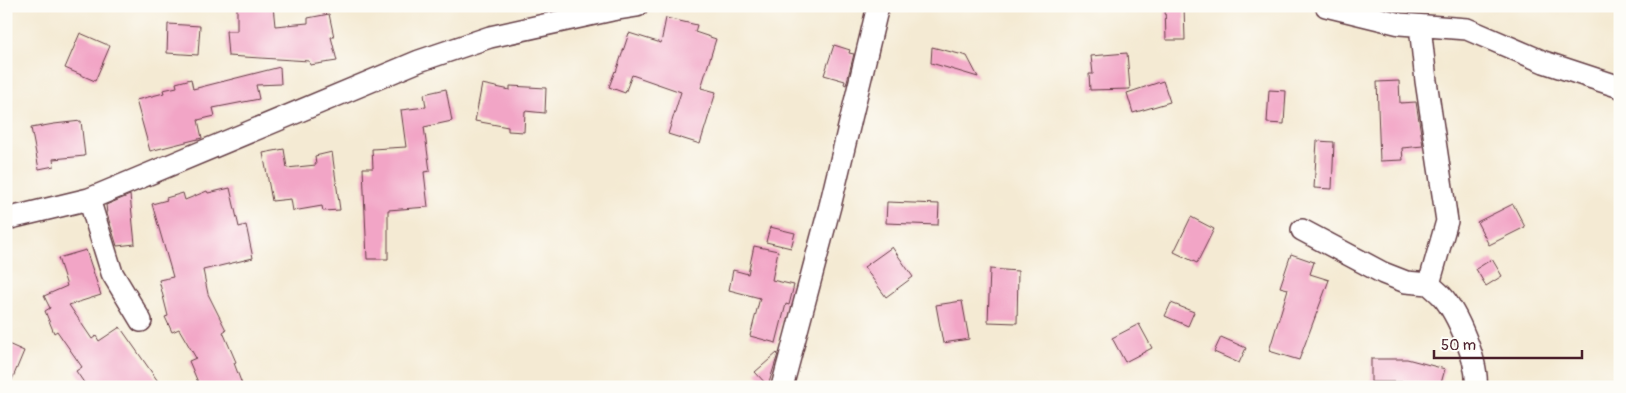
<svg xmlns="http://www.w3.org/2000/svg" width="1626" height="393" font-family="Pangolin,sans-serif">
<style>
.building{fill:#f2a5c6}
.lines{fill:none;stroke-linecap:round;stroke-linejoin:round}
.minor-casing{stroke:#643d44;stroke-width:24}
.minor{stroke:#fff;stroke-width:21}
</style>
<rect width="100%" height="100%" fill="#fdfcf7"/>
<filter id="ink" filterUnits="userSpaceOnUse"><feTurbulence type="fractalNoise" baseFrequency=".02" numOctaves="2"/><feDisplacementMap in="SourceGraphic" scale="10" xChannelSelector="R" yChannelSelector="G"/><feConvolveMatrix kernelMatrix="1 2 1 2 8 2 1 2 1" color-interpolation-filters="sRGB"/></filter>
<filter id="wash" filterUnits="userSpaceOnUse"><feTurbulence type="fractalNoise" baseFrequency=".0096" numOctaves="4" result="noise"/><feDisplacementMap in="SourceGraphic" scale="20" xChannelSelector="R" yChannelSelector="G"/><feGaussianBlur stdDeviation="1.12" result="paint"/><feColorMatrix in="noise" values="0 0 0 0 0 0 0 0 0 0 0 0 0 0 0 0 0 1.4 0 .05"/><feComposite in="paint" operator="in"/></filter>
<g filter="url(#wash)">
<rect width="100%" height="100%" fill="#f4ead3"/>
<g id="blocks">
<path class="building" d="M237,6H273L275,26L308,23V18L329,14L334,37H331L337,61L310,65L309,61L228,56L226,31H237Z
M1165,6H1184L1185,40H1166Z
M666,18L697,25L695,32L716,39L701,88L716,92L700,144L668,134L681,92L632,75L625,93L609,87L615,71L616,72L629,33L661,43Z
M168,24L200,26L198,55L167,53Z
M80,33L110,46L95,81L65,68Z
M834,45L850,50L849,53L854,54L846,85L844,84L845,81L824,75Z
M932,47L967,56L978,77L931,63Z
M1127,53L1130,89L1090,90L1089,74H1093L1091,56Z
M280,67L281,84L256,85L259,99L213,108L215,116L198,120L202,138L150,151L136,100L164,93L163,90L177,87L176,83L191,79L193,89Z
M1163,81L1170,102L1133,113L1127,93Z
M1399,81L1400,103L1416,102L1423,146L1402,148L1403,160L1380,161L1377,82Z
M482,84L510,90V86L546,88L545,113L525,111L524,132L508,131V127L475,121Z
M446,89L452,121L424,127L430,171L424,172L428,207L388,210V259H367L363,168H373L372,149L406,147L401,110L426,107L424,94Z
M1269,90L1286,91L1284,124L1267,123Z
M81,121L85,156L53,159L54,166L39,169L31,128L54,124Z
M1317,141L1334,142L1332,189L1314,188Z
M284,149L287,168L316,165L315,156L332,152L340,210L323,211L322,206L293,211L291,199L272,201L263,153Z
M230,188L239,227L246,225L253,258L203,270L208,294L226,330L223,332L236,362L234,363L243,387H200L189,361L196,358L179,329L172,332L165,317L168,316L159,280L173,277L152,204L167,200L166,198L183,193L185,200L207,191L208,193Z
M130,195L135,244L117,246L107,214L106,205Z
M887,202L939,204L938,225L886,223Z
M1513,204L1525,227L1489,245L1477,222Z
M1191,217L1214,229L1197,263L1174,252Z
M770,227L795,233L791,248L766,242Z
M754,246L778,251L772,280L794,285L789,305L786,304L776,343L750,336L760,298L729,290L733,270L748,274Z
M892,247L913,277L886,297L864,267Z
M86,250L101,295L69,305L92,339L96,336L99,341L120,327L162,387H87L76,371L82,367L57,331L54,333L45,311L50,308L44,296L67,286L58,258Z
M1291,254L1314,262L1310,274L1329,280L1299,360L1269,351L1288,289L1280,287Z
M1492,259L1502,276L1486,286L1476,269Z
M990,269L1018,271L1017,323L988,322Z
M962,301L969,339L943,343L936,305Z
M1171,303L1194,312L1188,326L1165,316Z
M1139,324L1152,348L1125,362L1112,338Z
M1221,337L1246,348L1239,363L1214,352Z
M6,343L24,351L9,387H6Z
M777,353L778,354L768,386L755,372Z
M1371,359H1407L1445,369L1440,387H1434L1416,382H1371Z"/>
</g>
</g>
<g filter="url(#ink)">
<use href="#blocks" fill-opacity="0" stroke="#643d44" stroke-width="1"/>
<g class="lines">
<defs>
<path id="minor" d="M1326,6L1400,24L1467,29L1544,62L1620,87
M1420,26L1426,81L1447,221L1429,284C1433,288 1437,291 1441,295C1457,312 1479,363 1476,387
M89,199L112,273L141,321
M6,219L89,199L419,61L490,37L612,10L637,6
M1302,230L1383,273L1406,282L1429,284
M782,387L830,206L878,6"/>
</defs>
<use href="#minor" class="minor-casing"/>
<use href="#minor" class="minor"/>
</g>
</g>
<rect width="1626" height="393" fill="none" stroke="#fdfcf7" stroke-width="25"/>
<path d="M1434 350v8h148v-8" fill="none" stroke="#4a1f2b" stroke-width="2.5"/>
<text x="1441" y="350" font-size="15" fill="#4a1f2b" stroke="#fdfcf7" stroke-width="4" paint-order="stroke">50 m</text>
</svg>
